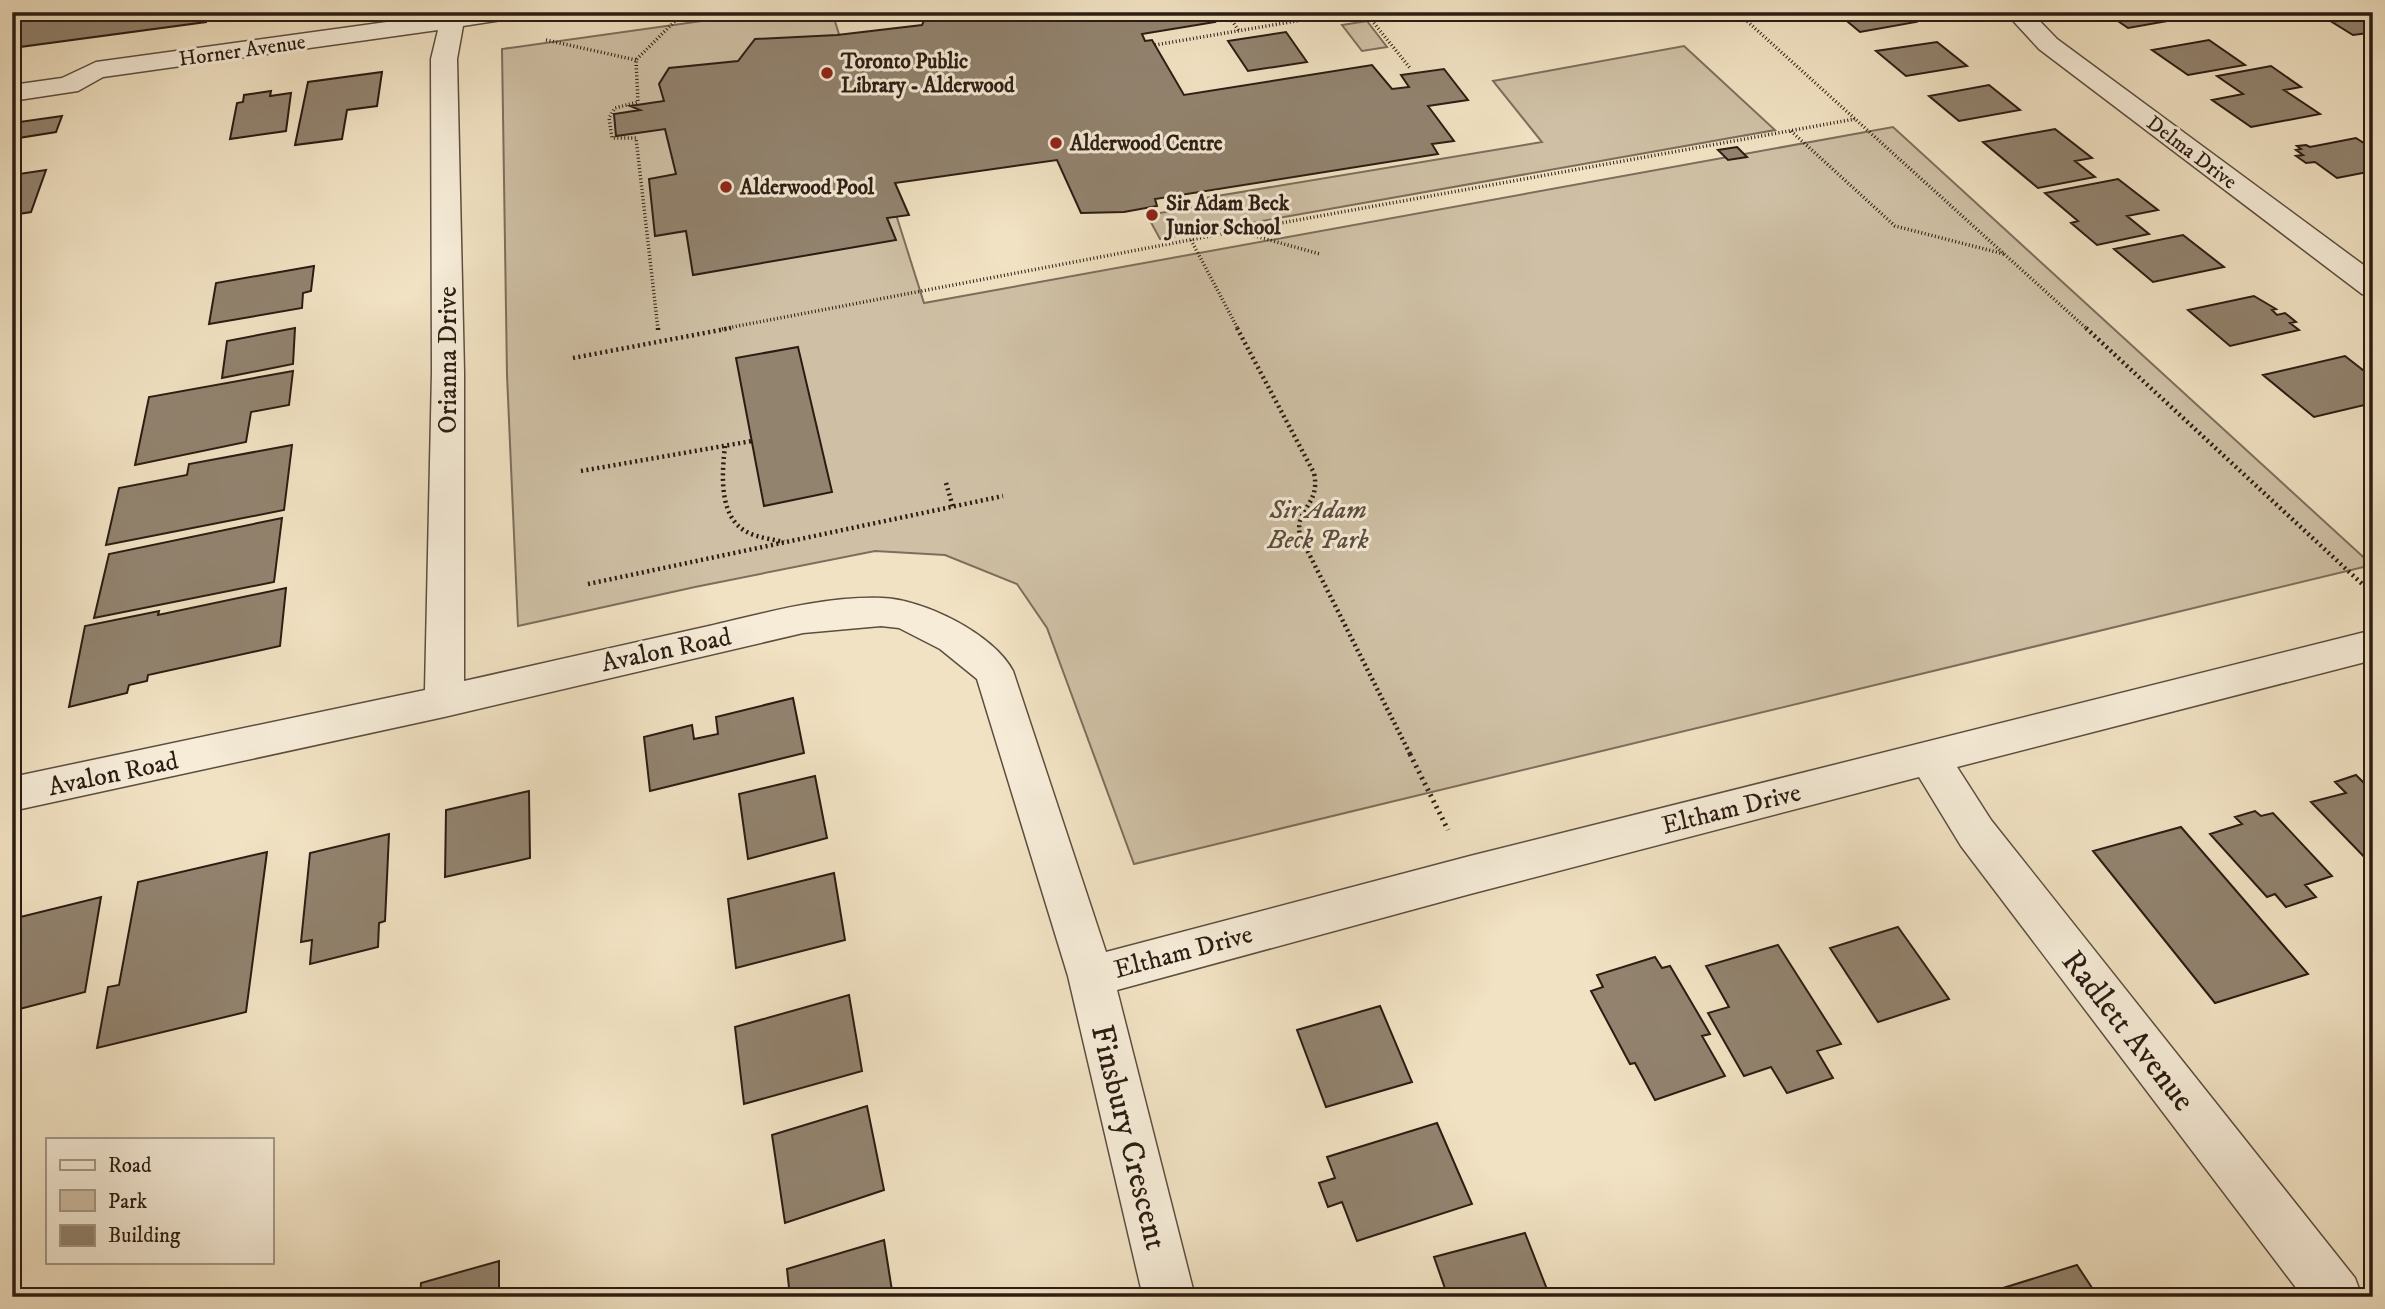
<svg xmlns="http://www.w3.org/2000/svg" width="2385" height="1309" font-family="'IM FELL DW Pica',serif">
<style>
.green{fill:#cfc0a5;stroke:#7d6e5c;stroke-width:2}
.building{fill:#92836f;stroke:#2b1c13;stroke-width:2}
.lines{fill:none;stroke-linecap:round;stroke-linejoin:round}
.street-casing{stroke:#5c4e3f;stroke-width:3}
.path-far2{stroke:#2b1c13;stroke-width:3.5;stroke-dasharray:1 2.5;stroke-linecap:butt}
.path-far1{stroke:#2b1c13;stroke-width:4.5;stroke-dasharray:2 3.5;stroke-linecap:butt}
.path{stroke:#2b1c13;stroke-width:5;stroke-dasharray:2 4.5;stroke-linecap:butt}
.street{fill:#f6ecd8;fill-rule:evenodd}
.poi-dot{fill:#8f2418;stroke:#f6ecd8;stroke-width:2.5}
.labels{text-anchor:middle;stroke-width:6;stroke-linejoin:round;paint-order:stroke}
.far-street-label{font-size:21px;fill:#2b1c13;stroke:#f6ecd8}
.far-poi-label{font-size:21px;font-weight:bold;fill:#2b1c13;stroke:#f6ecd8;text-anchor:start}
.street-label{font-size:26px;fill:#2b1c13;stroke:#f6ecd8}
.park-label{font-size:26px;font-style:italic;fill:#5c4d3f;stroke:#f6ecd8}
.near-street-label{font-size:32px;fill:#2b1c13;stroke:#f6ecd8}
</style>
<rect width="100%" height="100%" fill="#f1e2c3"/>
<filter id="stains"><feTurbulence type="fractalNoise" baseFrequency=".00286" numOctaves="4"/><feColorMatrix values="0 0 0 0 .2 0 0 0 0 .09 0 0 0 0 .02 0 0 0 .5 -.17"/></filter>
<radialGradient id="worn" r=".72"><stop offset=".6" stop-color="#630" stop-opacity="0"/><stop offset="1" stop-color="#630" stop-opacity=".3"/></radialGradient>
<path class="green" d="M766,12H832L924,303L1893,127L2372,565L1134,864L1047,628L1017,584L945,555L875,551L695,587L518,626L507,375L502,49Z
M1367,21L1387,47L1362,51L1342,25Z
M1684,46L1775,130L1160,239L1147,215L1204,206L1199,199L1542,142L1493,81Z"/>
<path class="building" d="M12,12H208L206,22L12,48Z
M990,12H1210L1215,22L1142,34L1145,41L1152,40L1184,95L1372,65L1392,89L1409,87L1401,75L1444,69L1468,100L1428,106L1454,141L1432,144L1438,154L1155,199L1157,206L1124,212L1081,213L1057,160L895,183L909,215L887,218L896,240L693,275L686,231L655,236L649,179L676,174L665,129L616,136L614,114L640,110L630,106L664,101L659,84L669,68L738,61L755,39L837,35L922,25L927,14Z
M1836,12H1904L1916,22L1860,32Z
M2105,12H2177L2185,18L2128,28Z
M2373,14V35L2368,33L2353,35L2332,22Z
M1286,32L1307,62L1248,71L1228,41Z
M2209,40L2245,65L2188,75L2152,50Z
M1937,42L1967,66L1906,76L1876,51Z
M2271,66L2301,87L2284,90L2320,114L2251,127L2212,100L2243,94L2217,76Z
M382,72L377,106L347,110L342,139L295,145L308,82Z
M1989,85L2020,110L1959,121L1929,96Z
M271,91L270,96L291,93L286,131L230,139L237,103L243,102L244,95Z
M62,116L56,132L19,138L12,154V123Z
M2055,129L2092,158L2075,161L2095,177L2038,188L1983,142Z
M2356,138L2373,149V171L2337,178L2315,162L2306,163L2296,156L2303,155L2296,150L2301,149L2297,146L2306,145L2310,147Z
M1737,147L1747,157L1728,160L1718,150Z
M46,170L31,212L12,215V175Z
M2118,179L2158,210L2127,216L2149,234L2097,245L2071,223L2078,221L2045,193Z
M2183,235L2224,267L2153,282L2114,249Z
M314,266L311,291L303,293L302,308L209,324L216,283Z
M2254,296L2276,309L2272,310L2277,315L2285,313L2296,322L2290,323L2299,330L2230,346L2188,310Z
M295,328L293,364L222,378L227,341Z
M798,347L832,492L764,506L736,358Z
M2345,356L2373,378V403L2314,417L2263,375Z
M293,371L289,405L251,412L246,442L135,465L149,397Z
M292,445L284,510L106,545L119,488L187,475L189,464Z
M282,518L274,582L94,618L109,554Z
M286,588L280,646L148,675L147,681L129,685L127,693L69,707L85,626L159,611L158,615Z
M793,698L804,753L650,791L644,737L692,725L694,739L718,734L716,717Z
M2356,775L2368,787L2373,785V866L2311,802L2346,793L2335,782Z
M815,776L827,838L748,859L739,794Z
M529,791L530,858L445,877L446,810Z
M2255,811L2261,816L2273,813L2332,876L2305,885L2316,897L2286,907L2275,894L2267,897L2210,834L2242,824L2235,817Z
M2181,827L2308,974L2215,1003L2093,851Z
M389,834L385,921L379,923L378,947L310,964L312,940L301,942L310,853Z
M267,852L246,1012L97,1048L108,987L119,985L138,882Z
M834,873L845,940L736,968L728,899Z
M101,897L85,992L12,1011V919Z
M1898,927L1949,999L1878,1022L1830,948Z
M1778,945L1841,1044L1817,1051L1833,1078L1787,1093L1771,1067L1744,1076L1708,1013L1729,1007L1706,966Z
M1655,957L1662,968L1670,966L1710,1034L1702,1036L1725,1076L1655,1100L1635,1063L1630,1064L1591,991L1603,987L1597,975Z
M849,995L862,1071L744,1104L735,1027Z
M1380,1006L1412,1082L1326,1107L1297,1030Z
M867,1106L884,1190L785,1223L772,1135Z
M1437,1123L1472,1204L1357,1241L1342,1202L1328,1207L1319,1183L1335,1178L1327,1157Z
M1525,1233L1550,1297H1448L1434,1257Z
M884,1240L893,1297H790L787,1269Z
M499,1261V1297H420L421,1283Z
M2077,1265L2098,1297H1974Z"/>
<g class="lines">
<defs>
<path id="street" d="M524,12L521,17L463,26L457,59L464,372V681C545,663 627,644 709,626C765,613 824,596 882,598C923,599 994,634 1013,671L1106,952L1470,856L2373,630V660L1957,767L1991,820L2355,1278L2362,1297H2303L1961,846L1919,777L1470,894L1117,990L1195,1297H1143L1068,976L977,679L940,649L899,628L881,626L803,633L444,717L12,811V777L425,690L432,372L431,59L438,30L103,77L78,91L12,101V85L62,78L96,62L452,13Z
M2005,12H2031L2057,39L2373,272V296L2362,294L2039,49Z"/>
</defs>
<use href="#street" class="street-casing"/>
<path class="path-far2" d="M1226,12L1239,31
M1365,12L1410,68
M1737,12L2087,329
M546,40L636,60
M1155,45L1349,12
M1791,131L1895,226L2004,254
M1237,231L1320,254
M1191,240L1238,329
M658,329L636,138H612L609,118L615,108L638,102L636,60L675,21
M722,329L1237,231L1855,119"/>
<path class="path-far1" d="M658,328V332
M1237,328L1314,473C1321,506 1294,508 1300,536L1411,756
M2086,328L2373,594
M573,358L731,328
M725,446C722,473 718,517 747,532C758,538 772,539 784,542
M581,471L752,441
M946,483L953,507
M588,584L1003,496"/>
<path class="path" d="M1410,754L1448,830"/>
<use href="#street" class="street"/>
</g>
<g class="poi-dot">
<circle cx="827" cy="73" r="7"/>
<circle cx="1056" cy="143" r="7"/>
<circle cx="726" cy="187" r="7"/>
<circle cx="1152" cy="215" r="7"/>
</g>
<g class="labels">
<g class="far-street-label">
<text transform="translate(242 50) rotate(-8)" y="7">Horner Avenue</text>
<text transform="translate(2192 152) rotate(37)" y="7">Delma Drive</text>
</g>
<g class="far-poi-label">
<text x="841" y="68">Toronto Public<tspan x="841" dy="24">Library - Alderwood</tspan></text>
<text x="1070" y="150">Alderwood Centre</text>
<text x="740" y="194">Alderwood Pool</text>
<text x="1166" y="210">Sir Adam Beck<tspan x="1166" dy="24">Junior School</tspan></text>
</g>
<g class="street-label">
<text transform="translate(447 360) rotate(-90)" y="9">Orianna Drive</text>
<text transform="translate(666 649) rotate(-12)" y="9">Avalon Road</text>
<text transform="translate(113 773) rotate(-12)" y="9">Avalon Road</text>
<text transform="translate(1731 808) rotate(-14)" y="9">Eltham Drive</text>
<text transform="translate(1183 951) rotate(-15)" y="9">Eltham Drive</text>
</g>
<g class="park-label">
<text x="1318" y="518">Sir Adam<tspan x="1318" dy="30">Beck Park</tspan></text>
</g>
<g class="near-street-label">
<text transform="translate(2129 1030) rotate(52)" y="11">Radlett Avenue</text>
<text transform="translate(1130 1137) rotate(76)" y="11">Finsbury Crescent</text>
</g>
</g>
<rect width="2385" height="1309" fill="none" stroke="#f1e2c3" stroke-width="42"/>
<rect x="14" y="14" width="2357" height="1281" fill="none" stroke="#2b1c13" stroke-width="3.5"/>
<rect x="21" y="21" width="2343" height="1267" fill="none" stroke="#2b1c13" stroke-width="2"/>
<rect x="46" y="1138" width="228" height="126" fill="#f6ecd8" stroke="#a59989" stroke-width="2"/>
<rect x="60" y="1160" width="35" height="10" fill="#f6ecd8" stroke="#a59989" stroke-width="2"/>
<text x="108" y="1172" font-size="21" fill="#2b1c13">Road</text>
<rect x="60" y="1190" width="35" height="21" fill="#cfc0a5" stroke="#a59989" stroke-width="2"/>
<text x="108" y="1208" font-size="21" fill="#2b1c13">Park</text>
<rect x="60" y="1225" width="35" height="21" fill="#92836f" stroke="#a59989" stroke-width="2"/>
<text x="108" y="1242" font-size="21" fill="#2b1c13">Building</text>
<rect width="100%" height="100%" filter="url(#stains)"/>
<rect width="100%" height="100%" fill="url(#worn)"/>
</svg>
